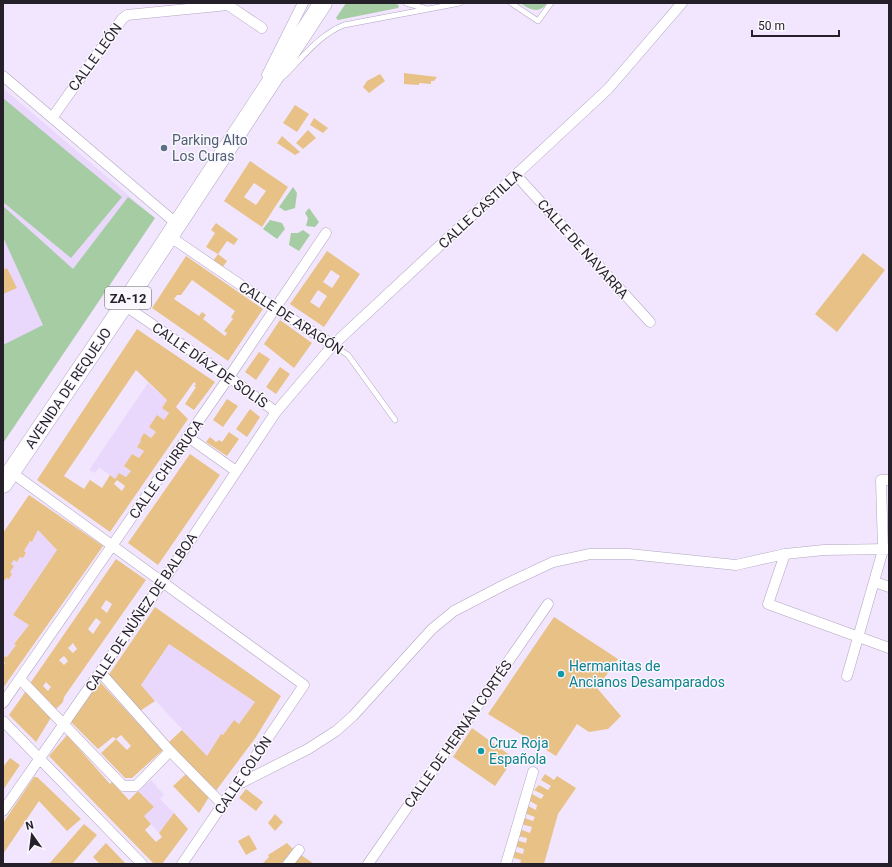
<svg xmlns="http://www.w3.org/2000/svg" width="892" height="867" font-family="Roboto,sans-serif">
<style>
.built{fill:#e9d8fc}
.green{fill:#a5cca2}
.building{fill:#e8c187;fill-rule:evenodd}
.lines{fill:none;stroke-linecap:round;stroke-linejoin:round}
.lane-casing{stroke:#b2a5c1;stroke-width:6}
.street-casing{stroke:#b2a5c1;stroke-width:11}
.highway-casing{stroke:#b2a5c1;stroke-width:19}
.lane{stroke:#fff;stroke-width:5}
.street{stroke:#fff;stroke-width:10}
.highway{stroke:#fff;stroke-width:18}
.service-dot{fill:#5c6f8a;stroke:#faf7fd;stroke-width:1.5}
.culture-dot{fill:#0f9aa8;stroke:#faf7fd;stroke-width:1.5}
.labels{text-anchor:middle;stroke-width:3;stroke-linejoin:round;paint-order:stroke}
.shield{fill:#faf7fd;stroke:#646069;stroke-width:1}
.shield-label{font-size:13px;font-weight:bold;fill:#241f29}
.street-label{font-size:14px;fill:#241f29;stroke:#faf7fd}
.service-label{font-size:14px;fill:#4e5e75;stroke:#faf7fd;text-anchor:start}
.culture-label{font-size:14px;fill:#0d838f;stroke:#faf7fd;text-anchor:start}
</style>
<rect width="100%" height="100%" fill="#f1e6fd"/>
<path class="built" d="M3,88L155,218L3,443Z
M148,383L167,400L162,408L169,413L164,420L157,416L149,427L156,432L151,438L144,434L140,440L141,441L137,447L144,451L139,458L132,454L124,466L131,471L126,477L119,473L115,479L99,467L95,473L89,470Z
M38,530L57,550L13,615L29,625L14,643L16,645L7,657L5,656L3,660V583L6,578L9,579L12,574L10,572L14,566L11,564L14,560L17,562L20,557L23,558L26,553L24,551L30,541L32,542Z
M169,644L255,702L239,724L234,720L223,735L221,734L207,756L141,685Z
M151,780L164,795L160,799L174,813L159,833L144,816L154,807L138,791Z"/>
<path class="green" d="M346,3H396L399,6L398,8L338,20L336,18Z
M520,3H547C539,15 529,9 520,3Z
M3,98L122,197L71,258L3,202Z
M293,187L297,193L295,208L285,211L279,207Z
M128,197L155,218L3,443V345L43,325L3,237V206L73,269Z
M309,208L319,222L315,227L306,226L308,218L305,213Z
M270,220L282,223L285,229L277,239L263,229Z
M303,230L310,235L299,251L289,245L291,233H298Z"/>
<path class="building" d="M404,73L437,77L434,81H431V84L419,83V85L404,84Z
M380,74L385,81L369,93L363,87L367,81Z
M295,105L309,114L297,132L283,123Z
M314,118L328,128L323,133L310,125Z
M308,130L316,138L303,149L296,143Z
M282,136L300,152L295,155L277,143Z
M250,161L288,187L262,227L224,201ZM254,183L266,191L256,205L244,197Z
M216,223L238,239L234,245L227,241L218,254L227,261L222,268L213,261L218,254L206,247L215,233L211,230Z
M327,251L360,274L324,327L290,304ZM331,270L340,276L332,288L323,282ZM318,290L327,296L319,308L310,302Z
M863,253L885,270L837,332L815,314Z
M186,256L263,309L228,361L152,308ZM192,280L235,311L231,317L233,319L224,331L227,333L225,336L203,319L206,315L202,312L199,316L174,299L177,295H181Z
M7,268L17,288L3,294V270Z
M280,320L312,343L294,368L264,344Z
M137,329L215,382L194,410L185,404L196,387L194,386L196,384L194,382L176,407L188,419L110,532L37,480ZM136,370L167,400L162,408L169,413L164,420L157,415L149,427L156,432L151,438L144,433L140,440L141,441L137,447L144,451L139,458L132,454L124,466L131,471L126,477L119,473L115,479L110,475L102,488L90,480L84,489L64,476ZM117,480L125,486L122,491L114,484Z
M259,352L270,359L256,380L245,372Z
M280,367L290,374L276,394L266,387Z
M227,399L238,406L223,427L213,420Z
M250,409L260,417L247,437L236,429Z
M229,432L239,439L227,456L206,442L210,437L216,442L219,440L222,442Z
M190,454L220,475L158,565L128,543Z
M29,495L103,546L3,688V666L5,663L3,660L5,656L7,657L16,645L14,644L29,625L13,615L57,550L38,530L32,542L30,541L24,551L26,553L23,558L20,557L17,562L14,560L11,564L14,566L10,572L12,574L9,579L6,578L3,583V533Z
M116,559L146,580L64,697L63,702L54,711L29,685ZM106,600L112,604L107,613L101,608ZM96,618L101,622L93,634L88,629ZM73,643L77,649L73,653L68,648ZM64,656L68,661L64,665L59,660ZM46,682L51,687L48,691L43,686Z
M155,607L281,696L256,737L215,792L169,742L182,730L207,756L221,734L223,735L234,720L239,724L255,702L169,644L141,685L155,701L140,711L108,676Z
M554,617L618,659L597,688L621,716L608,729L589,732L577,724L556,756L488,714Z
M99,681L163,750L132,778H125L101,753L116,739L127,750L131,746L121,735L116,739L113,737L98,749L71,722Z
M26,691L52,716L36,742L9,715Z
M472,728L514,758L495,786L453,757Z
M67,735L110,784L112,782L129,800L138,791L154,807L144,816L151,824L145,830L156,842L162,837L159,833L174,813L188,829L162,864H154L49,756Z
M10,758L20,765L3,790V767Z
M186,774L209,797L199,813L173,786Z
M545,774L554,780L557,776L576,788L558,814L544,864H520L521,860L511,857L513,851L523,854L524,849L514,846L516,840L526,843L527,838L517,836L519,829L530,833L532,827L521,824L522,817L533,821L535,817L524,813L526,805L536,810L537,805L528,800L532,794L541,799L544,795L534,790L539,785L548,790L551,786L541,780Z
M34,777H37L81,819L67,831L39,801L3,854V823Z
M246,789L263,802L256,811L239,798Z
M275,814L283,822L275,831L268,823Z
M84,824L97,835L72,864H49Z
M249,835L257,849L246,855L238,841Z
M106,843L126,864H100L93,857Z
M287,843L293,849L281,864H262L269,857L268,855Z
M301,855L314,864H294Z"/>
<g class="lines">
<defs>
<path id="lane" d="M406,3L427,9
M511,3L538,21L551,3
M284,76C302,58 320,34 344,25L460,3
M333,345L348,355L395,420"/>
<path id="street" d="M267,75L303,3
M3,76L177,224
M52,118L122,19L127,15L228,5L262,28
M516,175L650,322
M169,236L276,309L333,345
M124,305L229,377L276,412
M188,437L236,471
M11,472L304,685L182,864
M785,554L768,604L889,648
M875,582L889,587
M100,672L170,751L223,805
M847,676L883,550L881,480H889
M20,679L123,786H136L170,751
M3,703L229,377L326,233
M3,721L142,864
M237,785L308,749L336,731L353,716L432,629L454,611L506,584L553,562L590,554H629L736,565L785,554L824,550L889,549
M3,811L162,583L276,412L333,345L608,89L682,3
M288,864L299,850
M368,864L548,604
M506,864L533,772"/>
<path id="highway" d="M3,484L124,305L323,3"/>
</defs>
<use href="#lane" class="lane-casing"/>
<use href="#street" class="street-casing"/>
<use href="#highway" class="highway-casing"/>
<use href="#lane" class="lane"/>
<use href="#street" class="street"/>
<use href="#highway" class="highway"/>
</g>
<circle class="service-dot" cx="164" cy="148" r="4"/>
<g class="culture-dot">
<circle cx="561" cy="674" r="4"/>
<circle cx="481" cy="751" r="4"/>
</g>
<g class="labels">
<rect class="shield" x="105" y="287" width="46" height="22" rx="3"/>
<g class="shield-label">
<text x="128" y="303">ZA-12</text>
</g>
<g class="street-label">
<text transform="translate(95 57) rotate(-54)" y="5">CALLE LEÓN</text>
<text transform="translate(480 209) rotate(-43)" y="5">CALLE CASTILLA</text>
<text transform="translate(583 249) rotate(48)" y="5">CALLE DE NAVARRA</text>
<text transform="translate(291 318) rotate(33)" y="5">CALLE DE ARAGÓN</text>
<text transform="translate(210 365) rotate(35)" y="5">CALLE DÍAZ DE SOLÍS</text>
<text transform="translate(68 388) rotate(-56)" y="5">AVENIDA DE REQUEJO</text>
<text transform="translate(166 469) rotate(-55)" y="5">CALLE CHURRUCA</text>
<text transform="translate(141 612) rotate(-56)" y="5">CALLE DE NÚÑEZ DE BALBOA</text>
<text transform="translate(458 734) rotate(-55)" y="5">CALLE DE HERNÁN CORTÉS</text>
<text transform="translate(243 775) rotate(-56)" y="5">CALLE COLÓN</text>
</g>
<g class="service-label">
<text x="172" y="145">Parking Alto<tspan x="172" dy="16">Los Curas</tspan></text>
</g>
<g class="culture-label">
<text x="569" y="671">Hermanitas de<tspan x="569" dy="16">Ancianos Desamparados</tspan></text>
<text x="489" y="748">Cruz Roja<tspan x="489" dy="16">Española</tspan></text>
</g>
</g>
<rect width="892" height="867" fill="none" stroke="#241f29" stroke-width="8"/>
<g transform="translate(32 835) rotate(346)" stroke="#faf7fd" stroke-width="3" paint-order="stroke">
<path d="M0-3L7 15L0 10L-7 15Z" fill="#241f29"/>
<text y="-6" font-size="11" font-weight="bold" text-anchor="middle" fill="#241f29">N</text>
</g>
<path d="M752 30v6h87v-6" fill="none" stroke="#241f29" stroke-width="2"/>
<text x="758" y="30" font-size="12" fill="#241f29" stroke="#faf7fd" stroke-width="3" paint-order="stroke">50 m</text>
</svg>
